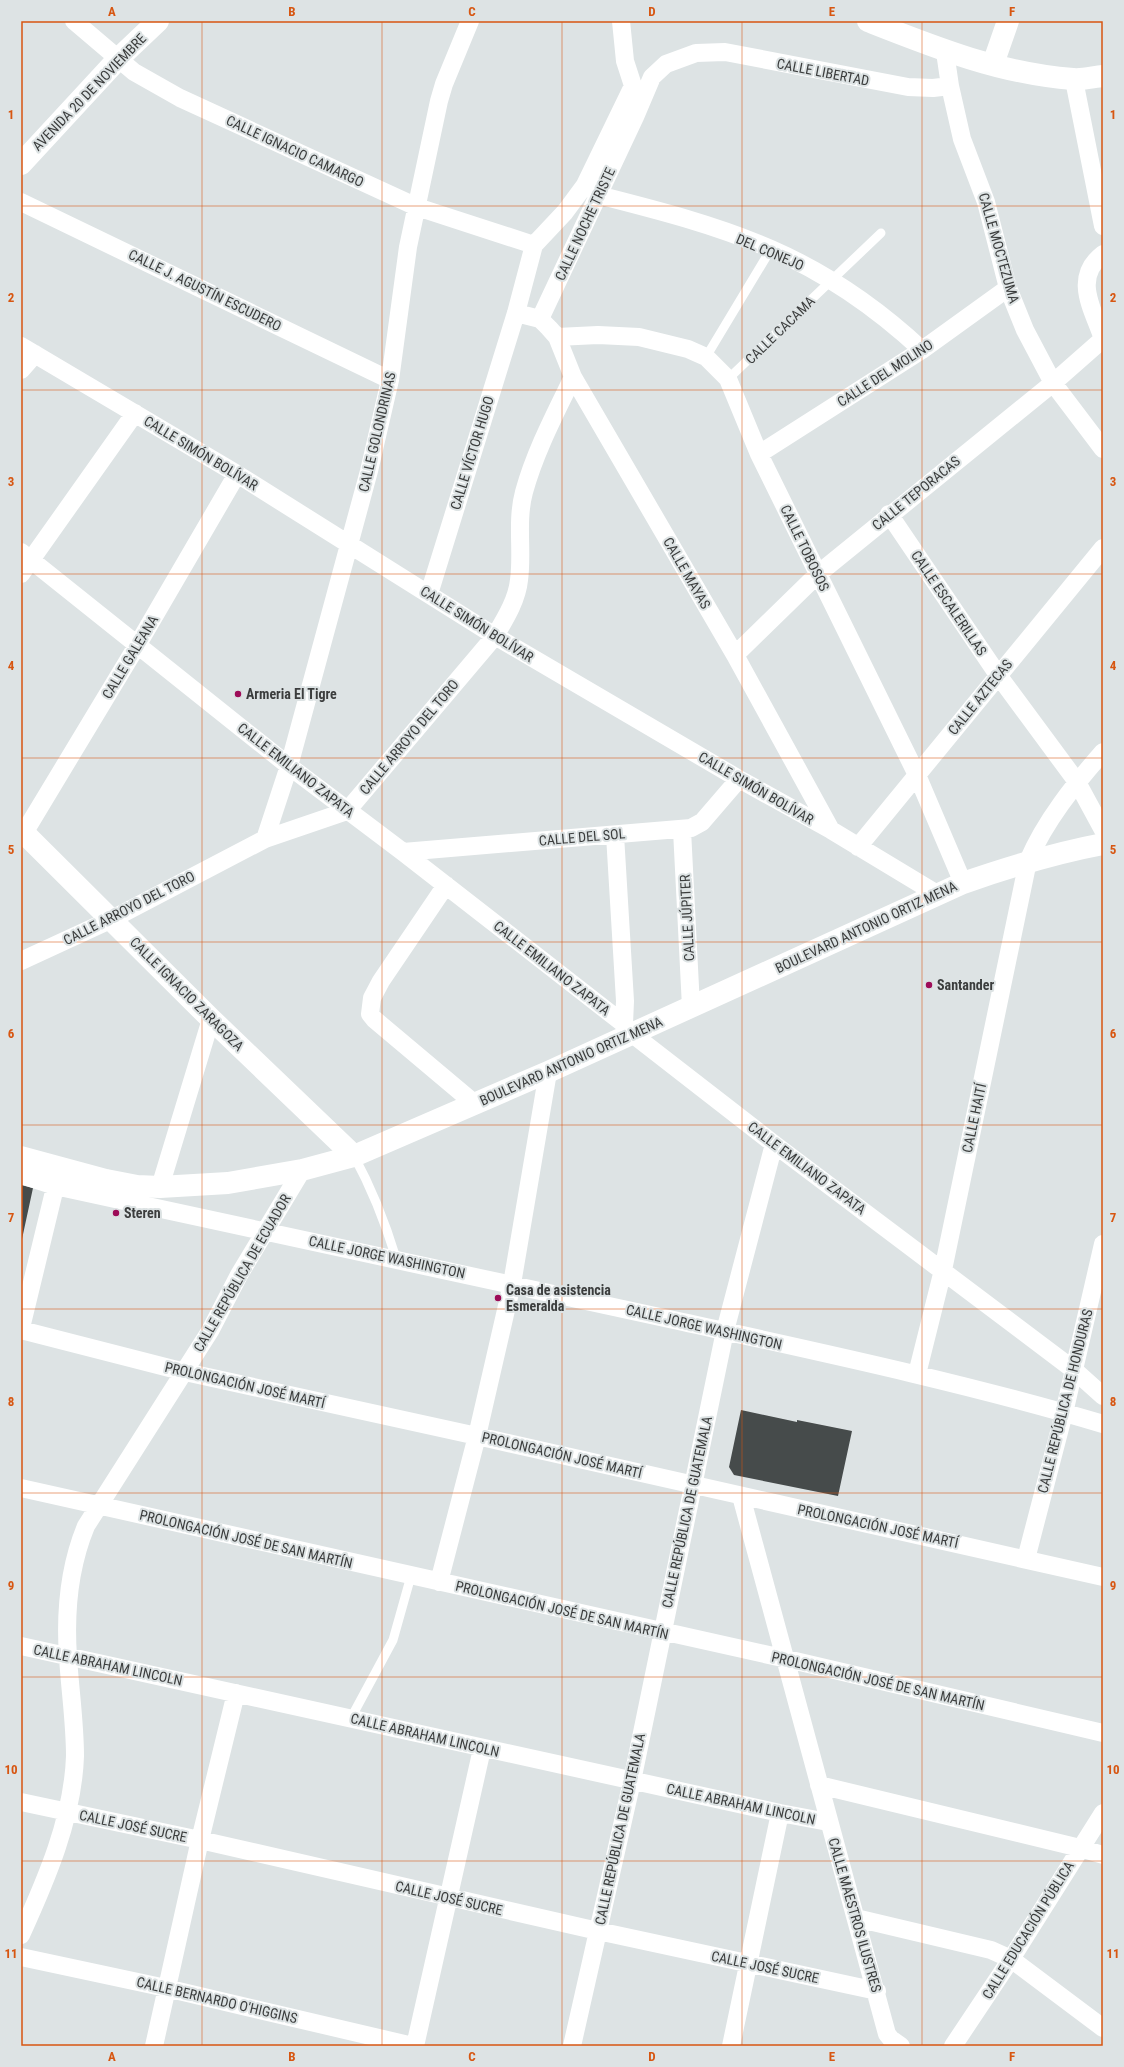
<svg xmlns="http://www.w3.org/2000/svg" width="1124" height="2067" font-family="'Roboto Condensed',sans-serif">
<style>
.building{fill:#464b4b}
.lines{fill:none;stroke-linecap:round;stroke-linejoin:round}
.service{stroke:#fff;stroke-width:9}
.minor{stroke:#fff;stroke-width:18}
.tertiary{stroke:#fff;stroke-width:22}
.secondary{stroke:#fff;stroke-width:22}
.grid{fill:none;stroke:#d75611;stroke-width:1;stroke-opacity:0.55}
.poi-dot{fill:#9d0c58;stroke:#dde3e4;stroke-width:1.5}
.labels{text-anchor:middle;stroke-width:4;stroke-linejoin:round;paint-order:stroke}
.street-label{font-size:14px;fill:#3b3d3d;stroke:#dde3e4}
.poi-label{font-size:14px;font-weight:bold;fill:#3b3d3d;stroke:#dde3e4;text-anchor:start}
.neatline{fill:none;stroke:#d75611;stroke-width:1.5}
.grid-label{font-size:13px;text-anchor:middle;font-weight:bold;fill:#d75611}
</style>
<rect width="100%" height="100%" fill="#dde3e4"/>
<path class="building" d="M21,1185L33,1188L22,1239H21Z
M741,1410L797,1422V1420L852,1431L838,1496L734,1475L729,1467Z"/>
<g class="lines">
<path class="service" d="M706,357L771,249
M728,379L881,233
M354,1156C372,1189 385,1222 396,1258
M351,1718L393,1640L411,1576"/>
<path class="minor" d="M74,21L134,72L180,98L417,207L534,245
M621,21L625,61L637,98
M945,52L950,86L962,139L986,202L1008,288L1025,330L1053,383L1103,449
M1074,80L1103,226
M598,195C657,210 716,225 771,249C826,273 878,309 922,350
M21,202L390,380
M516,313L540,319L549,328L557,337L573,377L735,655L831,830
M540,319L635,117L652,77L666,64L696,53L725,52L908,87L933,88L950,86
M557,337L598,335L639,337L688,349L706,357L728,379L759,454L917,775L963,883
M1103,339C1093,309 1072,278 1103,254
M21,346L237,474L495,636L739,779L831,830L937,894
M21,370L35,354
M759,454L922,350L1008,288
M889,514L998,675L1077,782L1103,830
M21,552L289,766L403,852L624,1024L631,1033L774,1144L1074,1370L1103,1396
M21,574L135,413
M429,594L516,313L534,245L565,212L585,185L632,88
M735,655L818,574L1053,383L1103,339
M682,830L691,1007
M615,835L625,1001L624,1024
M21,838L138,644L237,474
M265,839L289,766L369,471L390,380L408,247L439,101L444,84L470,21
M858,847L1103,548
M403,852L691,828L702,822L739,779
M446,885L381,981L372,998L370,1014L374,1019L475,1104
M21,961L112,919L265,839L347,811L495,636C505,619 517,600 519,580C523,551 516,522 524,492C535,452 555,414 573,377
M21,1175L55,1186C264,1232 474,1276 683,1322C824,1353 965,1383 1103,1424
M160,1187L211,1019
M21,1328L58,1175
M21,1330L185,1372L477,1436L1103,1577
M917,1374L943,1270L1028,861C1045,821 1074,785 1103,752
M21,1488L787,1659L1103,1733
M741,1496L887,2034L891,2039L901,2046
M1026,1559L1064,1413L1103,1244
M439,1582L477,1436L512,1284L548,1072
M21,1646L780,1813L828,1822
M819,1785L1080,1848L1103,1855
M21,1802L200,1840L598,1931L877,1991
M856,1918L991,1950L1011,1959L1103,2028
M21,1935C46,1880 73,1818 75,1756C75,1723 70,1690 68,1657C65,1613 69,1567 86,1526L210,1331L239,1275L302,1170
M21,1957L166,1988L413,2046
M154,2046L200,1840L236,1693
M415,2046L482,1749
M572,2046L632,1781L725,1331L774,1144
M731,2046L780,1813
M953,2046L1011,1959L1103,1813"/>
<path class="tertiary" d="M868,21C934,47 1001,74 1073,79C1082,80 1093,77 1103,76
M993,64L1008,21
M21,164L118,59L158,21
M21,830L211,1019L354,1156"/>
<path class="secondary" d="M21,1157L106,1180L137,1186L160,1187L228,1183L302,1170L354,1156L548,1072L963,883C1009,867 1055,853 1103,844"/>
</g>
<path class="grid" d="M202,21V2046M382,21V2046M562,21V2046M742,21V2046M922,21V2046M21,206H1103M21,390H1103M21,574H1103M21,758H1103M21,942H1103M21,1125H1103M21,1309H1103M21,1493H1103M21,1677H1103M21,1861H1103"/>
<g class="poi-dot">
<circle cx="238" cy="694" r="4"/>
<circle cx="929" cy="985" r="4"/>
<circle cx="116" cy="1213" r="4"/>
<circle cx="498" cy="1298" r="4"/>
</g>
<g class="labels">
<g class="street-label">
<text transform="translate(823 72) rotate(11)" y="5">CALLE LIBERTAD</text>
<text transform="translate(89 92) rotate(-46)" y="5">AVENIDA 20 DE NOVIEMBRE</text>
<text transform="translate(295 151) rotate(25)" y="5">CALLE IGNACIO CAMARGO</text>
<text transform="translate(585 224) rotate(-65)" y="5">CALLE NOCHE TRISTE</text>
<text transform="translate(999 248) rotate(74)" y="5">CALLE MOCTEZUMA</text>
<text transform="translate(770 252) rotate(23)" y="5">DEL CONEJO</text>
<text transform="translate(205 290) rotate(26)" y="5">CALLE J. AGUSTÍN ESCUDERO</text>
<text transform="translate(780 330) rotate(-44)" y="5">CALLE CACAMA</text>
<text transform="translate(885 373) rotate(-33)" y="5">CALLE DEL MOLINO</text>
<text transform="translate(377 432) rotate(-77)" y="5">CALLE GOLONDRINAS</text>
<text transform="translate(201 453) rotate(31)" y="5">CALLE SIMÓN BOLÍVAR</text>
<text transform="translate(472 453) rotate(-73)" y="5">CALLE VÍCTOR HUGO</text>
<text transform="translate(916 493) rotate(-39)" y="5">CALLE TEPORACAS</text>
<text transform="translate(805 548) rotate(64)" y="5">CALLE TOBOSOS</text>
<text transform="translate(687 573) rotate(60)" y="5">CALLE MAYAS</text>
<text transform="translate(949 603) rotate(56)" y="5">CALLE ESCALERILLAS</text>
<text transform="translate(477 624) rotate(32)" y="5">CALLE SIMÓN BOLÍVAR</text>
<text transform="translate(130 657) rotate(-59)" y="5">CALLE GALEANA</text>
<text transform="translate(980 697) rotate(-51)" y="5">CALLE AZTECAS</text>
<text transform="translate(409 737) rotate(-50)" y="5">CALLE ARROYO DEL TORO</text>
<text transform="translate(296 770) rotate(38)" y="5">CALLE EMILIANO ZAPATA</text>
<text transform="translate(756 788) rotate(30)" y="5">CALLE SIMÓN BOLÍVAR</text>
<text transform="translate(582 837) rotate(-5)" y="5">CALLE DEL SOL</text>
<text transform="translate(129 908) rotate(-27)" y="5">CALLE ARROYO DEL TORO</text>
<text transform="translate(687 918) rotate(-93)" y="5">CALLE JÚPITER</text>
<text transform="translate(866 927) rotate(-25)" y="5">BOULEVARD ANTONIO ORTIZ MENA</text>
<text transform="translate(552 968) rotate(38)" y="5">CALLE EMILIANO ZAPATA</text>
<text transform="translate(187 994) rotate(45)" y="5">CALLE IGNACIO ZARAGOZA</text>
<text transform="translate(571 1061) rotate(-24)" y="5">BOULEVARD ANTONIO ORTIZ MENA</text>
<text transform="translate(974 1118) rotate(-78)" y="5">CALLE HAITÍ</text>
<text transform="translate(807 1168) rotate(37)" y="5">CALLE EMILIANO ZAPATA</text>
<text transform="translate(387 1257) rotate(12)" y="5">CALLE JORGE WASHINGTON</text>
<text transform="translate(242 1273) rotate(-60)" y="5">CALLE REPÚBLICA DE ECUADOR</text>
<text transform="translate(704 1327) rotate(13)" y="5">CALLE JORGE WASHINGTON</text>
<text transform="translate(245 1385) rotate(13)" y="5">PROLONGACIÓN JOSÉ MARTÍ</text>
<text transform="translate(1065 1401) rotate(-76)" y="5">CALLE REPÚBLICA DE HONDURAS</text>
<text transform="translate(562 1455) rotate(13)" y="5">PROLONGACIÓN JOSÉ MARTÍ</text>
<text transform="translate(687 1512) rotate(-78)" y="5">CALLE REPÚBLICA DE GUATEMALA</text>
<text transform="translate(878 1526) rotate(12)" y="5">PROLONGACIÓN JOSÉ MARTÍ</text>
<text transform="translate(246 1539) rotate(13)" y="5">PROLONGACIÓN JOSÉ DE SAN MARTÍN</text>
<text transform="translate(562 1610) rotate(13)" y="5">PROLONGACIÓN JOSÉ DE SAN MARTÍN</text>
<text transform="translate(108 1665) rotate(12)" y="5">CALLE ABRAHAM LINCOLN</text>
<text transform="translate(878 1681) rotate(13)" y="5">PROLONGACIÓN JOSÉ DE SAN MARTÍN</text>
<text transform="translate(425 1735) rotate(13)" y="5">CALLE ABRAHAM LINCOLN</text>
<text transform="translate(741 1804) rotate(12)" y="5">CALLE ABRAHAM LINCOLN</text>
<text transform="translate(133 1826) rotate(12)" y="5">CALLE JOSÉ SUCRE</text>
<text transform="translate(620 1829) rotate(-78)" y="5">CALLE REPÚBLICA DE GUATEMALA</text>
<text transform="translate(449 1898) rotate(13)" y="5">CALLE JOSÉ SUCRE</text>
<text transform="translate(855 1915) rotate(74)" y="5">CALLE MAESTROS ILUSTRES</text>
<text transform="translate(1028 1930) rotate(-58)" y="5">CALLE EDUCACIÓN PÚBLICA</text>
<text transform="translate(765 1967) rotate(12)" y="5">CALLE JOSÉ SUCRE</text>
<text transform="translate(217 2000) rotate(13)" y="5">CALLE BERNARDO O'HIGGINS</text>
</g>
<g class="poi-label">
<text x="246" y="699">Armeria El Tigre</text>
<text x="937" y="990">Santander</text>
<text x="124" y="1218">Steren</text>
<text x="506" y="1295">Casa de asistencia<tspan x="506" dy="16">Esmeralda</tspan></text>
</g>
</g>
<rect width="1124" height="2067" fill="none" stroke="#dde3e4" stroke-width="44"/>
<rect x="22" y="22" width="1080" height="2023" class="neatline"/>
<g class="grid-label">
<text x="112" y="16">A</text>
<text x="292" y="16">B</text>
<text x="472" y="16">C</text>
<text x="652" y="16">D</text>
<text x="832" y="16">E</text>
<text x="1012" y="16">F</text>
<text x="11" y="119">1</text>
<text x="1113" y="119">1</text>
<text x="11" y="302">2</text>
<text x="1113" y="302">2</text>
<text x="11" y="486">3</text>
<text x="1113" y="486">3</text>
<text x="11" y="670">4</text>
<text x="1113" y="670">4</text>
<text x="11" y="854">5</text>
<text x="1113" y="854">5</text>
<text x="11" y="1038">6</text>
<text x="1113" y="1038">6</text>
<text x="11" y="1222">7</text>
<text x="1113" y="1222">7</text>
<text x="11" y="1406">8</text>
<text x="1113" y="1406">8</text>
<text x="11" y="1590">9</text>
<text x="1113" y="1590">9</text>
<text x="11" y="1774">10</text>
<text x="1113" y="1774">10</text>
<text x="11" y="1958">11</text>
<text x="1113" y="1958">11</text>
<text x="112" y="2061">A</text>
<text x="292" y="2061">B</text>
<text x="472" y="2061">C</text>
<text x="652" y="2061">D</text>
<text x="832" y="2061">E</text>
<text x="1012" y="2061">F</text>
</g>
</svg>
